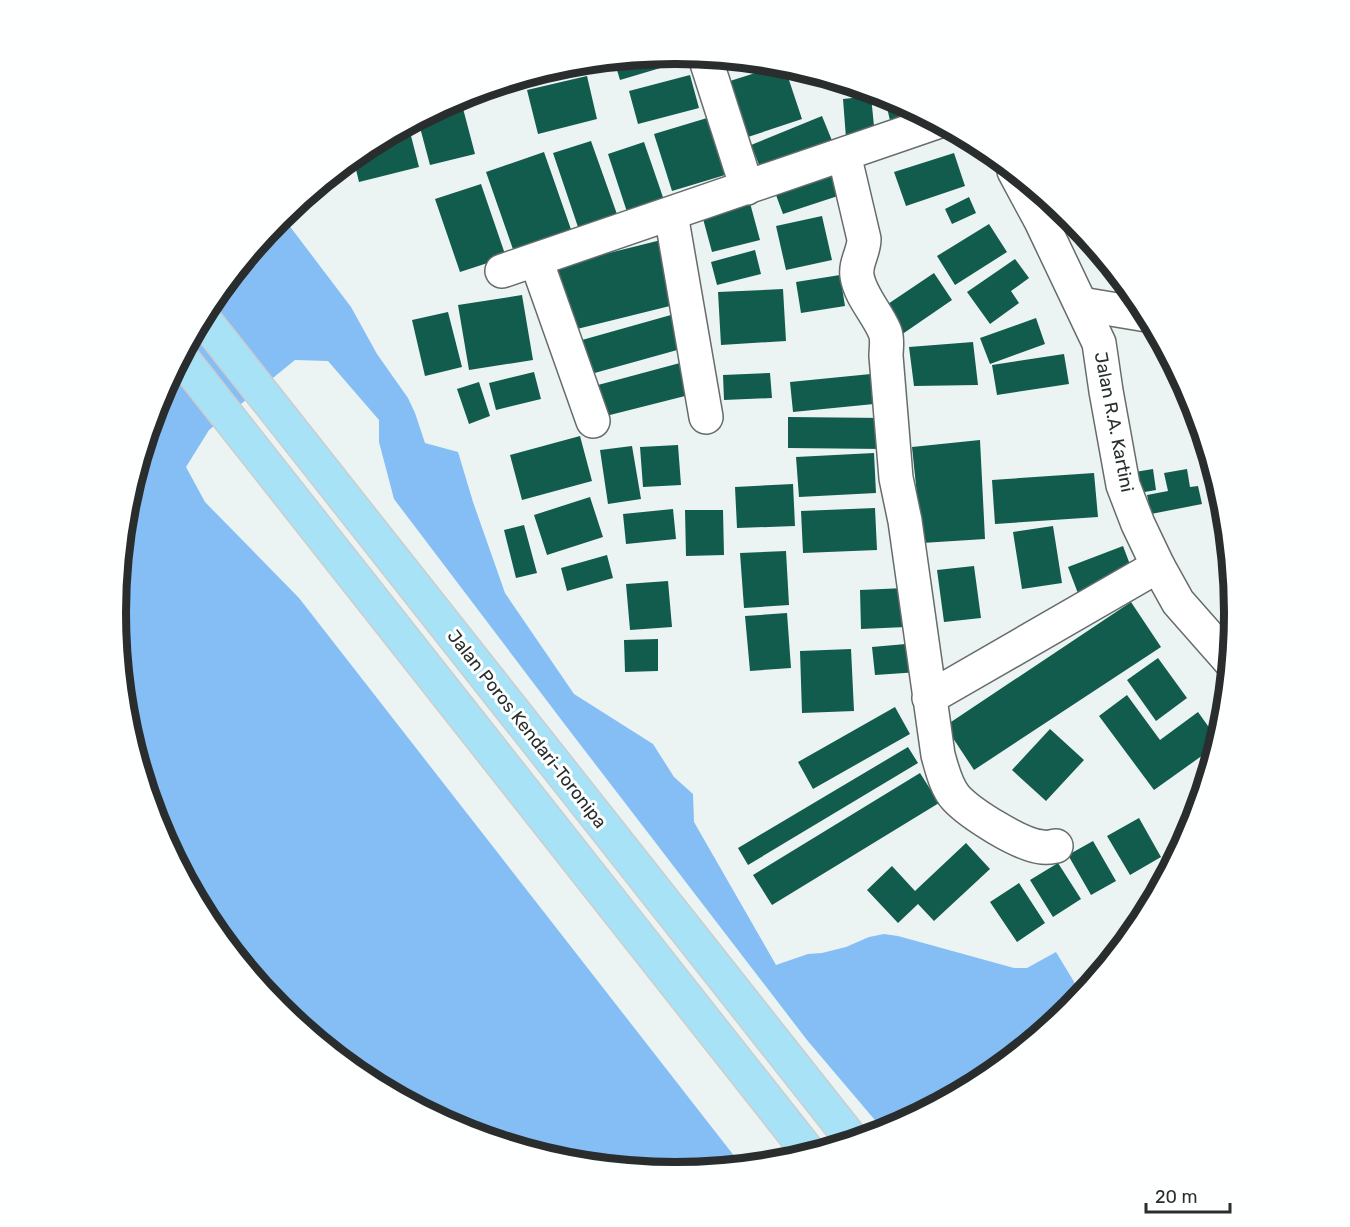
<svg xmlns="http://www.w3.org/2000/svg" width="1350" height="1227" font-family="Rubik,sans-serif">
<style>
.water{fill:#84bef4}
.building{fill:#115c4d}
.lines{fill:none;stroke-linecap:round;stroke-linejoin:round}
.street-casing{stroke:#666c6c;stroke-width:36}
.secondary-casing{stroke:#666c6c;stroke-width:36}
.primary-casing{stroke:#cccdcd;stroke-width:36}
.street{stroke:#fff;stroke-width:33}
.secondary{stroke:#fff;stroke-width:33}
.primary{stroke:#a8e2f7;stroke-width:33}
.labels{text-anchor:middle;stroke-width:6;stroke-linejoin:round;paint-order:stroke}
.street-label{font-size:18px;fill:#2a2d2d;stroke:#feffff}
.rim{fill:none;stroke:#2a2d2d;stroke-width:8}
</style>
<rect width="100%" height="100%" fill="#ecf3f3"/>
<path class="water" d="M282,216L351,307L377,354L408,398L415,413L425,443L458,452L473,502L505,593L574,694L653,744L674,777L693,794L694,822L776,965L808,954L822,953L846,947L869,937L884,934L898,936L1014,968H1027L1056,952L1082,995L1070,1009L986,1079L885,1132L807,1040L566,726L394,499L379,442V420L328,361L295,360L209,430L186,467L205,502L299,598L742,1166L675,1173L566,1162L461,1130L364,1079L279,1009L210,924L158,827L126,722L116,613L126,504L158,399L210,302Z"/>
<path class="building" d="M675,54L683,55L684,61L620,80L614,60Z
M781,65H784L802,119L748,137L730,81Z
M690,75L699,108L638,124L629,91Z
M587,76L597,119L538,134L527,90Z
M831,79L850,85L857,87L834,92Z
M884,95L889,97L921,114L893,133Z
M871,96L875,136L846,138L843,99Z
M460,97L475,154L430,165L418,120Z
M717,115L735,172L672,191L654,134Z
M822,116L835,148L764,177L751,145Z
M410,132L419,167L359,182L353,157L364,148L382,139Z
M591,141L618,217L579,230L553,153Z
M644,142L666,206L629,218L608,154Z
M544,152L574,238L516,258L486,172Z
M954,153L965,186L906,206L894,172Z
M838,166L847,193L783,214L773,187Z
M481,184L506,257L460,272L435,199Z
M969,197L976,213L952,224L945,209Z
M750,203L760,240L712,252L702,215Z
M822,216L832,260L786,270L776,226Z
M989,224L1007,252L955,285L937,256Z
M665,239L682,303L573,330L557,266Z
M755,250L761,274L717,285L711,262Z
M1015,259L1029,278L1011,291L1019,303L990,324L967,292Z
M934,273L952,300L901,335L882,308Z
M840,275L845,306L801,313L796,282Z
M783,289L786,341L721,345L718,292Z
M522,295L533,360L469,370L458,305Z
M448,312L462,367L425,376L412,320Z
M678,313L688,347L591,374L582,340Z
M1036,318L1045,344L990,364L980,338Z
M973,342L978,385L914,386L909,347Z
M1064,354L1069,384L997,395L992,365Z
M680,363L689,395L606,416L598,385Z
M534,372L541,399L496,410L489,383Z
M770,373L772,398L724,400L723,375Z
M881,373L884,403L793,412L790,382Z
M479,382L490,416L469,424L457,389Z
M788,417L885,418L884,449L788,448Z
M580,436L592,481L522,500L510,455Z
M980,440L985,539L922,543L912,447Z
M678,445L681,485L643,487L640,447Z
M632,446L641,499L608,504L600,450Z
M874,453L876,493L799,497L796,457Z
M1153,469L1156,490L1139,493L1135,472Z
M1187,469L1190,487L1198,486L1202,504L1151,514L1147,495L1168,491L1164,473Z
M1094,473L1098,517L995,524L992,480Z
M793,484L795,526L737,528L735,487Z
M590,497L603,537L547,555L534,515Z
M875,508L877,550L803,553L801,511Z
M673,509L676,539L626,544L623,514Z
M685,510H723L724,555L686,556Z
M524,525L537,573L516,578L504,530Z
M1053,526L1062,583L1022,589L1013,532Z
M1123,546L1134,575L1079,596L1068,567Z
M786,551L789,605L744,608L740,553Z
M607,555L613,578L567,591L561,568Z
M974,566L981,618L944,622L937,570Z
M668,581L672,627L630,630L626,584Z
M905,588L906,627L861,629L860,590Z
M1131,602L1161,647L974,770L945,726Z
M787,613L791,668L750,671L745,616Z
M658,639V671L625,672L624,640Z
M917,643L919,672L875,675L872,647Z
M851,649L854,711L802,713L800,651Z
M1158,658L1187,698L1156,721L1127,680Z
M1127,695L1160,740L1198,712L1218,740L1217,745L1154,790L1099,716Z
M895,707L910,734L813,789L798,762Z
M1050,729L1084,760L1046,801L1012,770Z
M908,747L918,763L748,865L738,848Z
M920,773L939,803L772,905L753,875Z
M1139,818L1161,857L1130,875L1107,836Z
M1093,841L1116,881L1091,895L1068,855Z
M966,843L990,869L934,921L918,904L898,923L867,890L892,866L915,891Z
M1058,863L1081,899L1053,917L1030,880Z
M1019,883L1045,923L1017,942L990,902Z"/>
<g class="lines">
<defs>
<path id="street" d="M705,57L747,188
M844,154L864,239C864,252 855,263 857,276C860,296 878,314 885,332C888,340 886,348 886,356L896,478L905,521L938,755C942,769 946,787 956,798C971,814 1020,845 1042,847C1046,848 1051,847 1056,846
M671,214L706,417
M536,260L593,421
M502,271L937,122
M1081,304L1147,315
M929,698L1158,566"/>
<path id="secondary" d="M1014,171L1041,221L1099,343L1106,391L1123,485L1138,524L1158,566L1178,602L1230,661"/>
<path id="primary" d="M202,317L853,1141
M181,357L810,1154"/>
</defs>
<use href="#street" class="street-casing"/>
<use href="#secondary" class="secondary-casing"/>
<use href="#primary" class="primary-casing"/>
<use href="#street" class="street"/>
<use href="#secondary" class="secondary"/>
<use href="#primary" class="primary"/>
</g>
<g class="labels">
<g class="street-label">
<text transform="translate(1114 422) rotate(79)" y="6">Jalan R.A. Kartini</text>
<text transform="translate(527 729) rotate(52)" y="6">Jalan Poros Kendari-Toronipa</text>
</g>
</g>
<path d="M0 0H1350V1227H0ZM126 613a549 549 0 1 1 1098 0a549 549 0 1 1-1098 0Z" fill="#feffff" fill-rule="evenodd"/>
<path class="rim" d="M126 613a549 549 0 1 1 1098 0a549 549 0 1 1-1098 0Z"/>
<path d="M1146 1203v9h84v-9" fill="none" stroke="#2a2d2d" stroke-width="3"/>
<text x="1155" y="1203" font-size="18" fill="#2a2d2d" stroke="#feffff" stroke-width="4.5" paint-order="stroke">20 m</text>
</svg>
